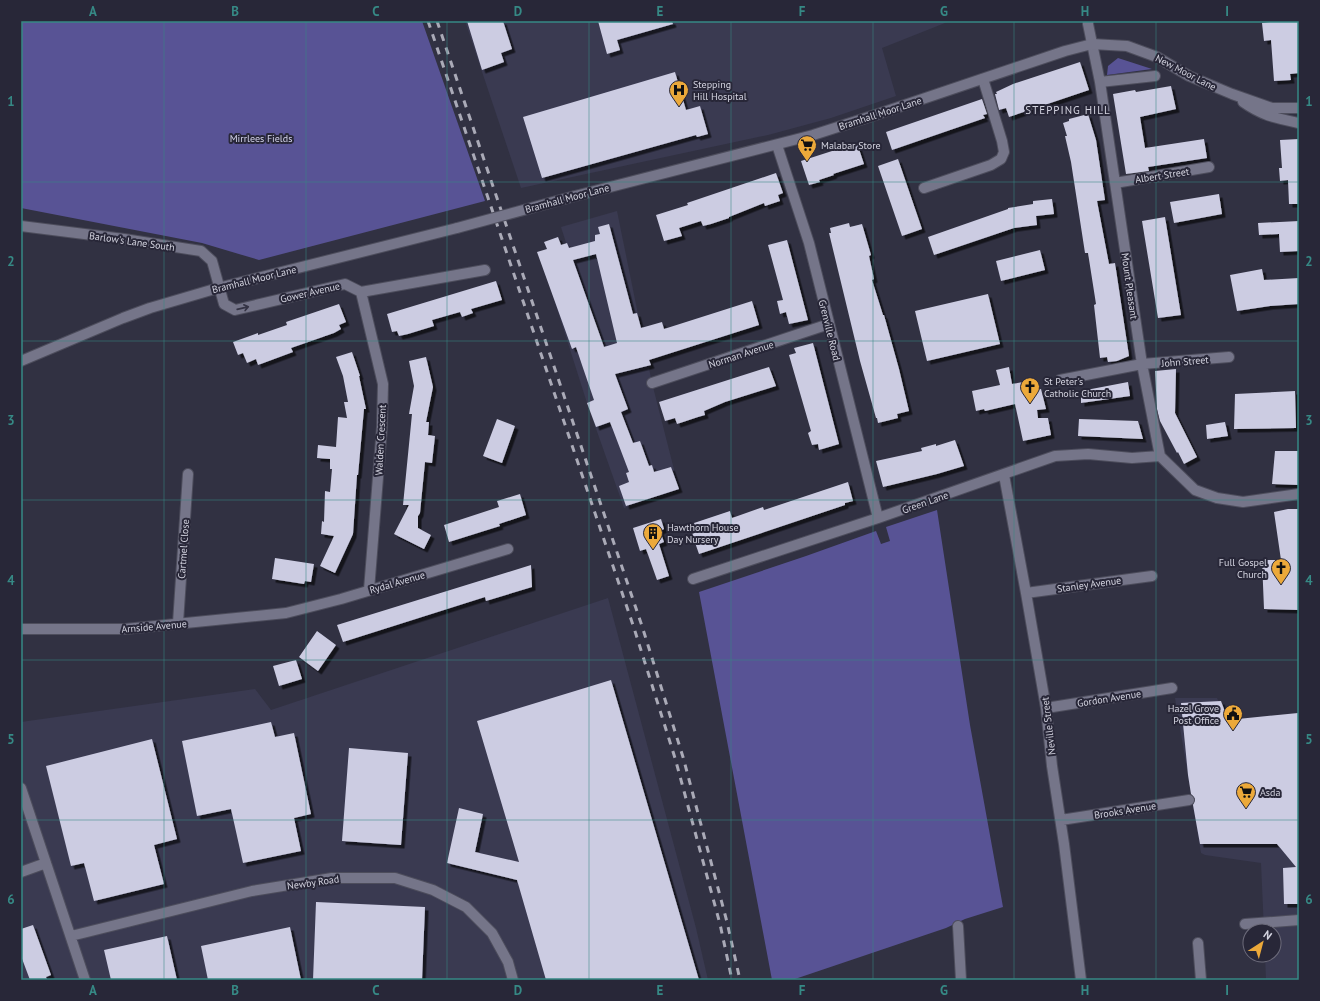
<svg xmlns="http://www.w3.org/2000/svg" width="1320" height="1001" font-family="'PT Sans',sans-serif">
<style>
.built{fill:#3a3a51}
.green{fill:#585395}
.building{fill:#cccce2;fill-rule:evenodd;filter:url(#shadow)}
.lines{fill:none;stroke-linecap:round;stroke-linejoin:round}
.minor-casing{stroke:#4d4d5c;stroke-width:12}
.tertiary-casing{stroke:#4d4d5c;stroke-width:12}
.minor{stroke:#757589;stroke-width:10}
.tertiary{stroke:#757589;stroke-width:10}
.rail{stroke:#aaaab7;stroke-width:3;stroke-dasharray:7 7;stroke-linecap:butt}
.tertiary-bridge-casing{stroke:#4d4d5c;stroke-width:12;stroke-linecap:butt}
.tertiary-bridge{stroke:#757589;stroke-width:10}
.oneway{stroke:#343344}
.grid{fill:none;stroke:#368985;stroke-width:1;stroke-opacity:0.55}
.labels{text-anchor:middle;stroke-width:4;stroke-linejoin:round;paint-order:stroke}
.street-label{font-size:10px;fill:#d4d4e0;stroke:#282738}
.poi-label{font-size:10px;fill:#d4d4e0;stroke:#282738;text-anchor:start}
.park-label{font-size:10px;fill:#d5d5ec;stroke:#282738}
.neighbourhood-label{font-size:11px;letter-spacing:1px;fill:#d4d4e0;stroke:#282738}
.neatline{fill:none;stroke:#368985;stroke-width:1.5}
.grid-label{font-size:13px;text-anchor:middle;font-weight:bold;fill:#368985}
</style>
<defs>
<filter id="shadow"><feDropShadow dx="3.5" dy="3.5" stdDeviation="0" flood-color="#0009"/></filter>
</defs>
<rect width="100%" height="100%" fill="#313142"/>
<path class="built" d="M465,21H950L882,48L896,96L831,118L768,135L521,188Z
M617,211L652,383L679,489L624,508L587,403L541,258L568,249L561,227Z
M608,598L696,928L708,980H21V722L255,689L271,710Z
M1175,698H1217L1227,720L1299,721V980H1266L1265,955H1274V931H1264L1261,863L1205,855L1201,853Z"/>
<path class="green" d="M21,21H422L485,201L259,260L202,243L21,208Z
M1118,58L1152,69L1107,75L1108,66Z
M937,510L970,725L1003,907L965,919L946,928L792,980H772L699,592L806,556L876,531L881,544L890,541L886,527Z"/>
<path class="building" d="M467,21H503L512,49L501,53L504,62L482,70Z
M598,21H672L673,24L617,40L620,50L607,54Z
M1277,21H1299V73L1290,74L1291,80L1274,81L1271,40L1264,41L1262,23Z
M1080,62L1089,90L1009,117L1006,108L999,110L995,94H997L996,92L1013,84Z
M675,72L686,110L700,106L708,134L697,137L696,135L542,178L523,117Z
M1171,86L1176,109L1140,117L1145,148L1204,139L1207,158L1148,167L1149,171L1126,174L1113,94L1135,90L1136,92Z
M982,99L987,114L983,115L985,118L892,150L886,132Z
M1088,114L1096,140L1105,200L1097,201L1109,264L1115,263L1129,356L1117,361L1108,362L1107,357L1100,358L1094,305L1096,304L1088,253H1085L1071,162L1065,136H1067L1063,123L1069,121V119Z
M1299,139V204H1289L1288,180L1280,181L1279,168H1282L1280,140Z
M857,143L864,164L833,174L834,175L819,180L820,182L809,185L801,161Z
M898,159L922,229L902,236L878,166Z
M776,173L783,193L778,195L780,201L765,206L764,203L729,217V218L711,224L703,226L701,221L679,228L682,236L664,241L656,215L688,205L687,203Z
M1219,194L1222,214L1174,223L1170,202Z
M1052,199L1054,214L1036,216L1037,225L1014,228L934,255L928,237L1008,209V208L1033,204V201Z
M1165,217L1181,315L1158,318L1142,221Z
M1299,221V251L1280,252L1279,234L1259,235L1258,223Z
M849,223L850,227L862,224L871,255L869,256L874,279L872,280L883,315H884L899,369L909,411L897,414L898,418L878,423L877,418H876L860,361L829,233H831L830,228Z
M609,224L633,314L637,313L641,328L662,322L664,329L752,301L759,325L649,360L651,365L615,374L628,409L621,412L633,443L640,441L649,466L652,465L654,472L671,467L679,489L626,506L619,486L629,482L626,473L629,472L610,422L596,427L587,403L594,400L582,365L576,347L572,349L537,252L547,249L544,242L558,237L561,245L567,243L569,248L595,241V235L600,234L598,227ZM596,254L617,343L604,347L573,260Z
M787,240L808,320L789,324L786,312L780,314L777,301L783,300L768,245Z
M1040,250L1045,270L1001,281L996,261Z
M1262,269L1264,280L1299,278V304L1270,306L1237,311L1230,275Z
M496,281L502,300L471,309L473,313L462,317L460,312L432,320L434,326L408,334L399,336L397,331L392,332L387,314Z
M988,294L1000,344L927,361L915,311Z
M339,304L346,322L339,325L341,329L334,333L291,348L293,352L258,365L256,359L247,363L243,353L238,355L233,342L258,333V335L287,325L286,322Z
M813,343L839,444L819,450L818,444L812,445L808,433L811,431L789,355L796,353L794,348Z
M352,352L360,376H359L366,409H364L358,475H357L353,534L335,573L320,566L334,536L321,534L322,521L324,522L325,491L330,492L332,469H330V459L317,458L318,445L336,447L338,417L347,418L344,402H348L343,376L336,357Z
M426,357L433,387L426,422H429L428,435L435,436L432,463L425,462L420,513L418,516V528L431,535L424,549L394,534L409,505H403L412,414H409L414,386L409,361Z
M769,367L776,386L725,402L704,411L705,415L698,417L677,424L675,418L665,421L659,402Z
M1009,367L1012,384L1034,380L1036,390L1041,389L1046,409L1037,410L1038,418H1048L1051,435L1023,441L1015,404L985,411L984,409L976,411L972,391L1000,385L996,370Z
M1176,369L1175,413L1197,457L1184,464L1178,452L1177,453L1160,421L1157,409L1155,371Z
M1128,382L1130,396L1081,403V391Z
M1295,391L1296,428L1234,429L1235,394Z
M497,419L515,426L502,463L483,456Z
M1079,419L1138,421L1143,439L1078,436Z
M1225,422L1228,436L1207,439L1206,425Z
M955,440L964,466L937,474L883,487L876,461L922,451L921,448L936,444V446Z
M1275,451H1299V485L1272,484Z
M848,482L853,501L845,503V505L699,554L692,534L697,532L694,523L730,511L732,518L763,507L764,510Z
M520,494L526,515L499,524L500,526L449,542L444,525L499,507L497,501Z
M1288,509H1299V610L1264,609L1262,560H1281L1274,512Z
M661,519L664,529L660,531L664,542L659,544L669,576L657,580L646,549L640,551L633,528Z
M275,558L314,564L311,582L305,581L304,584L272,579Z
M531,565L532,587L486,601L485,597L343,642L337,625Z
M317,631L336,645L318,671L299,657Z
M296,660L302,679L279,686L273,666Z
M611,680L699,980H546L517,880L447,863L459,808L483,814L475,852L519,862L477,721Z
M1221,701L1228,720L1298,713L1299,904H1284L1283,868L1296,867L1277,844H1200L1193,805L1195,799L1191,794L1188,775L1181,703Z
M271,722L275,737L294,733L311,814L294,818L301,851L243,863L231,809L197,816L182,741Z
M152,739L177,839L154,845L164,884L94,901L84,863L71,866L46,766Z
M349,748L408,753L401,845L342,841Z
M316,902L425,907L422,980H313Z
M33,925L51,975L46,977L47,980H30L21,956V929Z
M290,927L301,980H208L201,946Z
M167,936L177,980H111L104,950Z"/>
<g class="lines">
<defs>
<path id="minor" d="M1088,21V24L1100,82L1142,364L1160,456L1195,490L1217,498L1243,502L1299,494
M1100,82L1155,76
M777,145L809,243L878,518
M1115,183L1209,167
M924,188L991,165L1001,159L1004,152L1002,141L983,79
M21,226L124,239L201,251L212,261L224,304L235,310L345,284L361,292L485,270
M361,292L383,384L382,427L369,590
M1060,380L1142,364L1229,357
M652,383L829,324
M1004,475L1026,593L1046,708L1052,766L1064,844L1081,980
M693,579L878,518L1055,456L1088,454L1132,458L1160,456
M1026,593L1152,576
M178,623L188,474
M21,629H125L286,613L341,599L508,549
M1046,708L1172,688
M21,788L85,980
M1061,820L1189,800
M21,872L46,863
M1245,924L1299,920
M958,926L961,980
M71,936L252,891L332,878H395L433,890L466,907L492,933L508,962L513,980
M1198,943L1201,980"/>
<path id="tertiary" d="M1243,102C1263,116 1275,118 1299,123
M575,196L813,135L875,115L1065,51L1092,44L1127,46L1157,57L1189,76L1232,94L1272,108H1299
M21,361L123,318L150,308L218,288L457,228"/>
</defs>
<use href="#minor" class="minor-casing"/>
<use href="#tertiary" class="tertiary-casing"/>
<use href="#minor" class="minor"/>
<use href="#tertiary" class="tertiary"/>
<path class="rail" d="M428,21L634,628L675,758L720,924L732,980
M437,21L642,626L683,757L727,922L740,980"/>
<defs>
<path id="tertiary-bridge" d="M457,228L575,196"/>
</defs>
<use href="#tertiary-bridge" class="tertiary-bridge-casing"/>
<use href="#tertiary-bridge" class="tertiary-bridge"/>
</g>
<defs><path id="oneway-shaft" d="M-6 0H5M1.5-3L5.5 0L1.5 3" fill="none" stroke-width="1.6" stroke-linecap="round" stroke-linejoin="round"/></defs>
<use class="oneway" href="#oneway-shaft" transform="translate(243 308) rotate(-13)"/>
<path class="grid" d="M164,21V980M306,21V980M447,21V980M589,21V980M731,21V980M873,21V980M1014,21V980M1156,21V980M21,182H1299M21,341H1299M21,500H1299M21,660H1299M21,820H1299"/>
<defs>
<symbol id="hospital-pin" viewBox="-11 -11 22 30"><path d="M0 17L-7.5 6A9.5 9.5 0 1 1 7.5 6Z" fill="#eca93a" stroke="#282738"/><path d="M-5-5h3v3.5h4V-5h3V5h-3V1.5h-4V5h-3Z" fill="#111"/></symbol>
<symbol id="supermarket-pin" viewBox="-11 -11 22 30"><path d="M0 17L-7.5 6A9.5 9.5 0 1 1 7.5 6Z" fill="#eca93a" stroke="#282738"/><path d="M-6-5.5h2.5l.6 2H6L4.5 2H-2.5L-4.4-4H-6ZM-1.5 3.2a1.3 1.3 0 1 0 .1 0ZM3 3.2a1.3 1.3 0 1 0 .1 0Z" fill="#111"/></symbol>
<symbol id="church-pin" viewBox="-11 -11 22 30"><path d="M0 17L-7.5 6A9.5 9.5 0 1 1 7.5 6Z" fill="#eca93a" stroke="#282738"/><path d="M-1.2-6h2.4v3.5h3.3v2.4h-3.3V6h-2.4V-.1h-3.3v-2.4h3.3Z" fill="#111"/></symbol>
<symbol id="building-pin" viewBox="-11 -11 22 30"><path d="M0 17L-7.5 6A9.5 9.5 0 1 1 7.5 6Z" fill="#eca93a" stroke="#282738"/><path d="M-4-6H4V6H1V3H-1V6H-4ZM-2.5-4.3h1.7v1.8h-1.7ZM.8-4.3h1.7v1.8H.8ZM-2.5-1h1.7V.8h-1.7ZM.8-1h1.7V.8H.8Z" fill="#111"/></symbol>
<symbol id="civic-pin" viewBox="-11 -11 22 30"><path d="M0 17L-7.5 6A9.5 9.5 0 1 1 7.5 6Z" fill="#eca93a" stroke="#282738"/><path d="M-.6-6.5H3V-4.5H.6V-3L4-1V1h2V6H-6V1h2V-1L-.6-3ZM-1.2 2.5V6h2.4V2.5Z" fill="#111"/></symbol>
</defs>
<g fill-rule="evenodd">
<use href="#hospital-pin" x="668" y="79" width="22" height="30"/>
<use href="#supermarket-pin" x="796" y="134" width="22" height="30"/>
<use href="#church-pin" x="1019" y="376" width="22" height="30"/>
<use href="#building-pin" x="642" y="522" width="22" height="30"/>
<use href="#church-pin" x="1270" y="557" width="22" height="30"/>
<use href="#civic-pin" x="1222" y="703" width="22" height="30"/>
<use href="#supermarket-pin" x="1235" y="781" width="22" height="30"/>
</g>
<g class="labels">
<g class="street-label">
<text transform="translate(1186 72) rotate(27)" y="4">New Moor Lane</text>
<text transform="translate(880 113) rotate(-18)" y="4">Bramhall Moor Lane</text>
<text transform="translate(1162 175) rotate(-9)" y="4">Albert Street</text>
<text transform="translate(567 198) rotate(-15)" y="4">Bramhall Moor Lane</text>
<text transform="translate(132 241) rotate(8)" y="4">Barlow's Lane South</text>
<text transform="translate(254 279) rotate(-14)" y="4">Bramhall Moor Lane</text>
<text transform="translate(1130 286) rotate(82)" y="4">Mount Pleasant</text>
<text transform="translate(310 292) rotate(-13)" y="4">Gower Avenue</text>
<text transform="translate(830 330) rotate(76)" y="4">Grenville Road</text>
<text transform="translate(741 354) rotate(-18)" y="4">Norman Avenue</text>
<text transform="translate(1185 361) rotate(-5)" y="4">John Street</text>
<text transform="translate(380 440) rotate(-87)" y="4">Walden Crescent</text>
<text transform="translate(925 502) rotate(-19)" y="4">Green Lane</text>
<text transform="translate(183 549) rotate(-86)" y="4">Cartmel Close</text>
<text transform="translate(397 582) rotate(-16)" y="4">Rydal Avenue</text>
<text transform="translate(1089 584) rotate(-8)" y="4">Stanley Avenue</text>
<text transform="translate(154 626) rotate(-5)" y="4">Arnside Avenue</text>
<text transform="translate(1109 698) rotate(-9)" y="4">Gordon Avenue</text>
<text transform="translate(1048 726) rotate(-97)" y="4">Neville Street</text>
<text transform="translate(1125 810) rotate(-9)" y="4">Brooks Avenue</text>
<text transform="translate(313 882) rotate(-8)" y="4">Newby Road</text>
</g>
<g class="poi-label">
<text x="693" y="88">Stepping<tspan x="693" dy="12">Hill Hospital</tspan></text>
<text x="821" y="149">Malabar Store</text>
<text x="1044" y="385">St Peter's<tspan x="1044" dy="12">Catholic Church</tspan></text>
<text x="667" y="531">Hawthorn House<tspan x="667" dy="12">Day Nursery</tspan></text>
<text x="1267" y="566" text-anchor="end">Full Gospel<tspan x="1267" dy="12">Church</tspan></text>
<text x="1219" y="712" text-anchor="end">Hazel Grove<tspan x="1219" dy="12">Post Office</tspan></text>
<text x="1260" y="796">Asda</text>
</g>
<g class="park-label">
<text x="261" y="142">Mirrlees Fields</text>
</g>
<g class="neighbourhood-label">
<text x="1068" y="114">STEPPING HILL</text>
</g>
</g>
<rect width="1320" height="1001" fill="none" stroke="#282738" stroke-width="44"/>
<g transform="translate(1262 943) rotate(36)"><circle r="19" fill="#282738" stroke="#6d6c7b"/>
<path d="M0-3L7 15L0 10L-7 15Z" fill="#eca93a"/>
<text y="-6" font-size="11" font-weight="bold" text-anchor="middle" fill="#d4d4e0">N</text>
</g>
<rect x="22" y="22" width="1276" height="957" class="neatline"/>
<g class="grid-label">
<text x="93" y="16">A</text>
<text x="235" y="16">B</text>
<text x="376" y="16">C</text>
<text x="518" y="16">D</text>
<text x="660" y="16">E</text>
<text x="802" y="16">F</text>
<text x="944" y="16">G</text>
<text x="1085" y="16">H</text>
<text x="1227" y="16">I</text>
<text x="11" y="106">1</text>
<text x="1309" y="106">1</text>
<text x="11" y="266">2</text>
<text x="1309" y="266">2</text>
<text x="11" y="425">3</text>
<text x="1309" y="425">3</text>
<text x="11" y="585">4</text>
<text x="1309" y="585">4</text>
<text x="11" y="744">5</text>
<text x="1309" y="744">5</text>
<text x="11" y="904">6</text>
<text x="1309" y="904">6</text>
<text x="93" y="995">A</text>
<text x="235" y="995">B</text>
<text x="376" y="995">C</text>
<text x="518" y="995">D</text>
<text x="660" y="995">E</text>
<text x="802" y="995">F</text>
<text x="944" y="995">G</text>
<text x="1085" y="995">H</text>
<text x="1227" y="995">I</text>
</g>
</svg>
